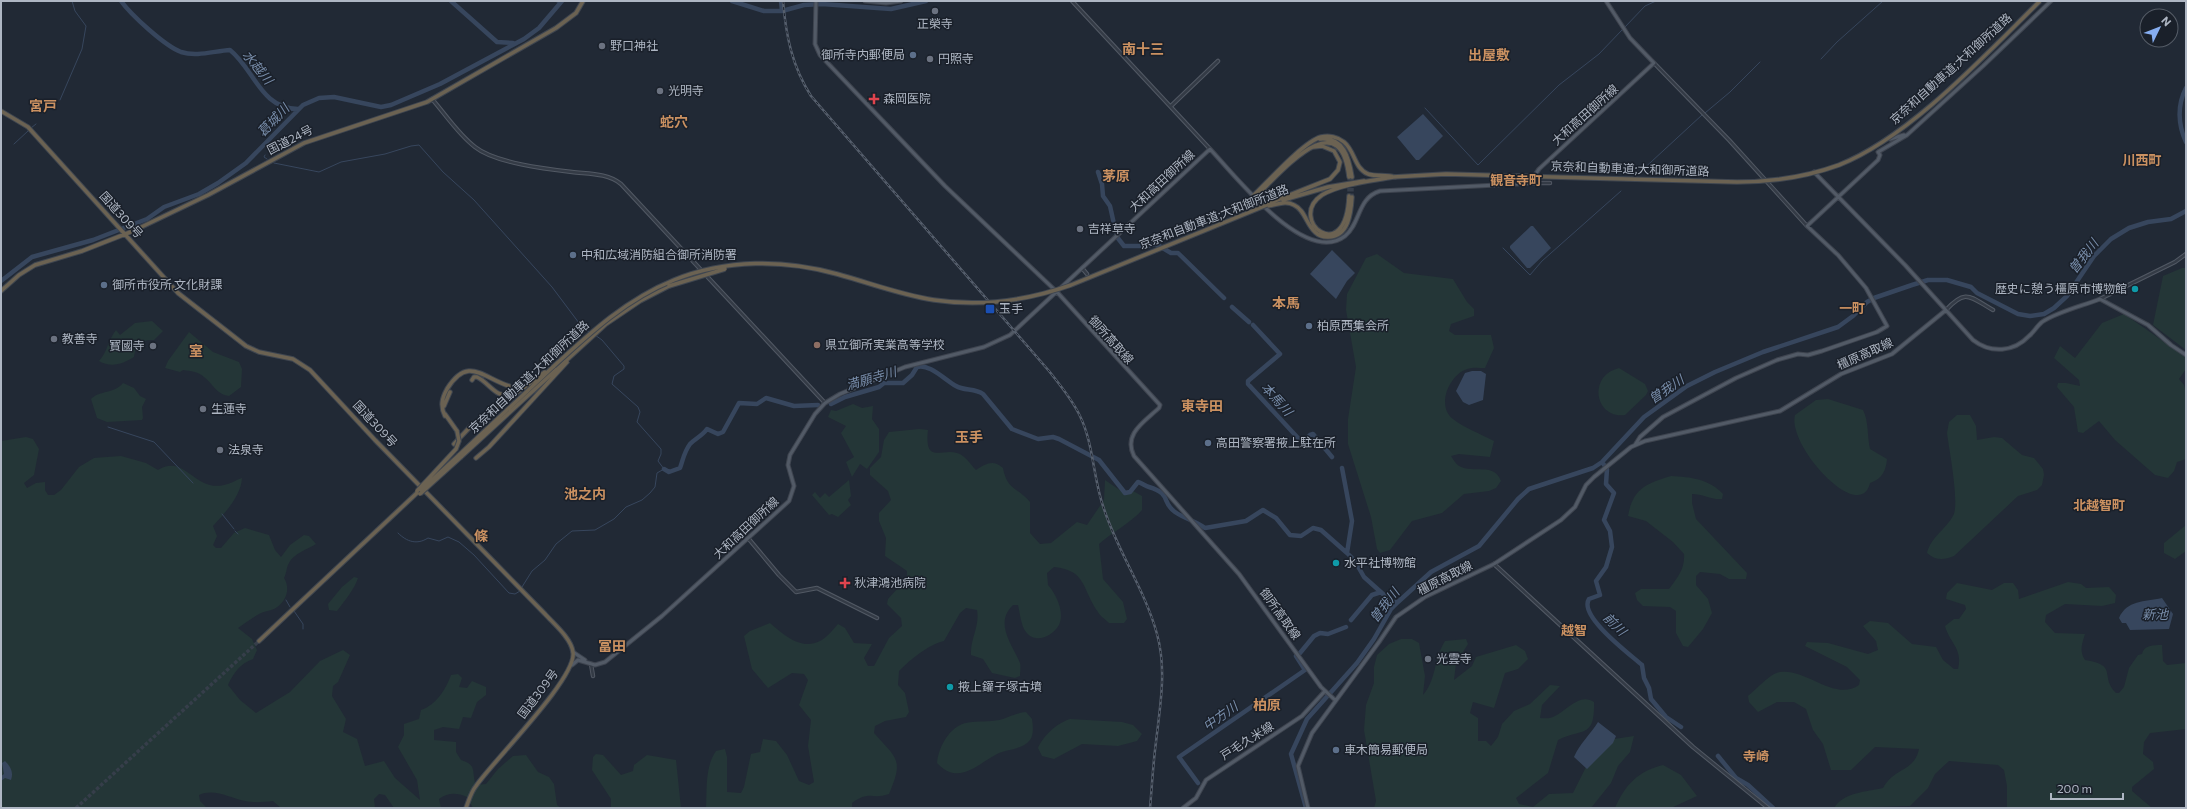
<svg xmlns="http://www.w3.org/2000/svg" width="2187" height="809" font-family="Commissioner,'Noto Sans JP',sans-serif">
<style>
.green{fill:#243637}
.water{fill:#37465d}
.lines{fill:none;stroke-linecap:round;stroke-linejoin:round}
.stream{stroke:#37465d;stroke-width:1}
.river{stroke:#37465d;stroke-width:4.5}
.highway-tunnel{stroke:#363e4a;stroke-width:3.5;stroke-dasharray:3.5 2;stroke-linecap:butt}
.minor-casing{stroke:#525964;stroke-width:4.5}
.major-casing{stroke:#3e444f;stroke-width:5}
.highway-casing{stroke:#3f4650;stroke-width:5.5}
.minor{stroke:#343b46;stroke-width:2.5}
.major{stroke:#525a66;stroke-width:3}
.highway{stroke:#6b6252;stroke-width:3.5}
.rail-casing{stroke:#565f6d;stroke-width:2.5}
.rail{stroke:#1a202a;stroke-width:1;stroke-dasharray:3;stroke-linecap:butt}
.highway-bridge-casing{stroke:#3f4650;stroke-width:5.5;stroke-linecap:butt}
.highway-bridge{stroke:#6b6252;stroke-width:3.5}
.worship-dot{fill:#6b7280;stroke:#1a202a;stroke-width:1.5}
.service-dot{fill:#5c6f8a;stroke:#1a202a;stroke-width:1.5}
.health-dot{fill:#e0444e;stroke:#1a202a;stroke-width:1.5}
.culture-dot{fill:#0f9aa8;stroke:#1a202a;stroke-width:1.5}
.transit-dot{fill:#1a4fb4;stroke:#1a202a;stroke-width:1.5}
.education-dot{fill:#8d6e63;stroke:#1a202a;stroke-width:1.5}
.labels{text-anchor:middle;stroke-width:3;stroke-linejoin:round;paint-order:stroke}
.poi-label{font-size:12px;fill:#aeb6c3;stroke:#1a202a;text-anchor:start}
.street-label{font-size:12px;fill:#aeb6c3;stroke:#1a202a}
.water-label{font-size:13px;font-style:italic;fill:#788daa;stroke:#1a202a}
.neighbourhood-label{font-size:13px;font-weight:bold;fill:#cb9161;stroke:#1a202a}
.quarter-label{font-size:14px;font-weight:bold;fill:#cb9161;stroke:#1a202a}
</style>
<rect width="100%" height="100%" fill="#212935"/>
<path class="green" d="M1377,254L1404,273L1453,279L1467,302L1474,309V316L1451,324L1449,331L1455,335H1491L1494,348L1485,368C1479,368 1473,367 1467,369C1449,375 1436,406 1453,419C1464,428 1481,434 1494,441L1490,457L1459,454L1451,456C1453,459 1456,464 1459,466C1474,474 1494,462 1501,481L1496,488L1489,491L1464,494L1442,513L1412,521L1390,550L1380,553L1377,549L1371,517L1348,444V419L1356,367L1346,310L1347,294L1366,258Z
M2182,268H2186V350L2153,325L2163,276Z
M2124,314C2145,328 2165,343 2186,357V369L2179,379L2184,385L2186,394V459L2177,462L2174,471L2168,478L2155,475L2115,440L2099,421L2083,433L2078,432L2074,407L2057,387L2058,383H2066L2080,386L2079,380L2054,358L2060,346L2075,358L2102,323Z
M152,321L163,331L154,340C141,340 136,343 134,357C123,364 111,368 99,361C108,351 107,342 116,330L120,335L135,323Z
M189,332L213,352L239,362L242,369L241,387L229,396C216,394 214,385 204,377C199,372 191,371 183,370L180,372L165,368L168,361Z
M1619,368L1645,384L1648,391L1646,395L1625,415C1595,419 1587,376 1619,368Z
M123,383L134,388L140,396L146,399L142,407L143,418L142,420L107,422L97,418L91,399C100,390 114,394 123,383Z
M1828,399L1863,410C1869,422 1867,436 1870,449L1887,459C1886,471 1882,479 1870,483C1860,525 1787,446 1795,415L1816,400Z
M853,404L862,408L873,406L872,419L879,429V452L867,469L860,464L852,477L846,462L854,457L841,433L846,426L828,417L831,410L836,411Z
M1957,415H1970L1976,426L1977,440L1994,437L2002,438L2022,455L2034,458L2043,469L2044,475L2042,485L2037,490L2018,496L1954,556C1944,560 1936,561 1927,553C1931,537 1945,530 1953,516C1960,505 1949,449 1947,433L1949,422Z
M919,429L928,430C924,465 942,448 957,453C965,455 970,464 976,470C986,464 993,459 1003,468C1007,490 1017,487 1030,502V533L1040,544L1051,543L1077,522L1087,525L1104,500L1105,480L1124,493L1127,494L1133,491L1142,496V510C1131,523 1112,532 1099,544L1103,579L1123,602L1127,619L1124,623H1109C1105,619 1100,616 1098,612C1082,590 1087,570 1054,567L1047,573L1048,585C1056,594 1065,612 1059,625C1052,637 1035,644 1026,632C1021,626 1020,613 1018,605H1013C994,623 1012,644 1020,663C1021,667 1020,672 1020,676L1015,678L992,673L983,659L971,655C970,639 980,626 977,610L966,608L960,613L944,641C929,644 910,660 899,671L898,685L905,693L909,712L906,717L885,721L875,726L874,733C897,759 904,759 889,794C872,800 870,790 852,803V808H706C707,788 705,767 716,751L725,749L727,757V792L741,793L744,787L751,754L760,752L763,739L776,741L787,755L799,781L809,785L814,782L808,746L811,720L799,705L808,680L804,674L792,673L768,688L752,669L744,636L750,631L770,623C783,634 801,651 820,641C826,638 833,630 838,624L845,628L854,643L872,644L864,658L868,666H874L889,638L902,626L901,618L887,604L888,599L907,578V571L885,556L886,538L879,521V513L891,500L888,491L870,475V468L881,457L884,440L889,432Z
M26,437L33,439L39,449L34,475L24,483L27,488L36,483L45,482V490L48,495H54L61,490L79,467L94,458L121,456L146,463L158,470C185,453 194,492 224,485C230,484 236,480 242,478C241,496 225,513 213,526L217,536L213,545L216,548H221L234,533L245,528L269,535L275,550L281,557L290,545L304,535L309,536L316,544C308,549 293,554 289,563C286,568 287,572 284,578C291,589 286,603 274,609C269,611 264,611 259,614C252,618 245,623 238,628L252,639L257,650L253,659C240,664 234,672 228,685L240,700L256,713L290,692L320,661L343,650L350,655L338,682L333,686L332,696L346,719L343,732L357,739L365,766L384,761L395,778L420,800L417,780L398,747L404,735V724L419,719L421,710C436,705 446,689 451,675L458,674L462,678L459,687L467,688L472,681L486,687V695L477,702L471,718L463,717L459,729L443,727L434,730V740L456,742V752L461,760C478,765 471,772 476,785L486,784L498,769L513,756L526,755L538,772L549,777L554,784L557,805L561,808H473L467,797C457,793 449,792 439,799L441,808H394L385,795L379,794L374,799L375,808H281L273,801C263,802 255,803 245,801C230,798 214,788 199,795L200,801L207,808H1V441Z
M1671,476C1691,477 1709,479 1723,494L1722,499C1711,500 1703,494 1692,494V503L1696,519L1747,573L1746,579H1729L1720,574L1700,572L1696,576V585L1708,599L1712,613L1703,629L1688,647L1683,646L1676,633V611L1670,607L1643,606L1637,600L1635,593L1641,589H1669C1678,577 1685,569 1684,554L1673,542L1646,521L1628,516C1633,489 1645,484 1671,476Z
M849,480L851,496L848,500L851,505L838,517L832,514L829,515L812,495L815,492L820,498L825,493L829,497Z
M2186,525V551L2175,559L2164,553V543Z
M354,577L358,578C354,590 345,600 337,611L329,610L328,604L342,587Z
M2068,582L2081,584L2086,588L2109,587L2116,595L2115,603L2102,606L2065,604L2046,615L2045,622L2055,633L2085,634C2082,644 2079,651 2085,660C2119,665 2099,676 2116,693H2119L2124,687L2129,668L2138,655L2142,654C2144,645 2153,645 2162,645L2163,661L2167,665L2186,663V729L2150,733L2144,742L2143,754L2153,762L2154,769L2132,787V791L2152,808H2007V786L2004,770L1998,765L1949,761L1935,774L1928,788L1910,806L1834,808C1844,792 1866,792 1883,788C1895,767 1914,772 1919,749L1875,747L1851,770H1831L1823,744L1813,730L1806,709L1794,702H1777L1758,712L1749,702L1748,696C1757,689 1769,674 1780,672C1806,668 1835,702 1859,685L1860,680L1847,667L1805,646L1807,642L1828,643L1868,654L1878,650L1876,641L1863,626L1870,621L1888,623L1912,644L1936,647L1943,660L1954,669H1958C1963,648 1950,644 1945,626L1954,619H1959L1966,609L1965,605L1946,599L1947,593L1957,583L1992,590L2004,583H2013L2018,590L2019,599Z
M1401,639H1412L1419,643L1425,676L1423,695C1436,681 1434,658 1445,641L1466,639L1468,644L1456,663L1454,680L1472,666L1476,657L1516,645L1525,651L1528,659L1518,669L1505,673L1494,708L1473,702L1470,713L1478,718V741H1486L1491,746L1498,737L1502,724L1514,711L1530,704L1550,685L1560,686L1542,705L1540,718C1544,718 1549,719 1553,717C1566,712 1579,692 1594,702C1595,739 1582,728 1558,740L1548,773L1516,798L1519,804L1533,807L1549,794L1573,793L1587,765L1614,739L1634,736L1630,752L1618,766L1611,783L1591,808H1374L1376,801L1364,730L1366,705L1374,683V667L1377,655L1389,644Z
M1026,712L1032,719C1033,726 1034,735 1030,740C1023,749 1009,749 999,753C978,763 959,787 937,763C939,745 951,723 972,722C982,721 993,722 1003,719C1011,716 1017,713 1026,712Z
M1070,719L1122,722L1133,725L1142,734L1137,741L1118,746L1082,744L1054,759L1042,756L1038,748C1043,736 1057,723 1070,719Z
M596,754L603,755L621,775L633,771L634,765L647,755L676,760L681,808H611V799L592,770L593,757Z
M1663,765L1681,775L1697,796L1671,808H1615C1625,785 1638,771 1663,765Z"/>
<path class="water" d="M1423,114L1443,136L1419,160H1416L1397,137Z
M1531,226H1533L1551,248L1530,268H1527L1510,248V246Z
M1332,250L1355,273L1347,281L1336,299L1310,274Z
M1472,371H1481L1486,374L1483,400L1469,405L1463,402L1456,391L1465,373Z
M2162,598L2173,614L2169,629L2130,630L2126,623H2122L2119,618C2127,600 2144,602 2162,598Z
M1598,722L1616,736L1613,743L1587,769L1574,757C1580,743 1590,735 1598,722Z
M5,761C10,766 14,772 11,780L5,778L1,781V776L4,774L2,763Z"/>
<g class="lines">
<path class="stream" d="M555,1L559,3
M1625,27L1645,6L1656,1
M1821,59L1837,42L1883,1
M60,100L82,49L86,26L75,11L72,1
M1425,108L1478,165L1559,85L1599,54L1622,30
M1705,113L1730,92L1760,62
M31,128L36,124
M14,144L28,131
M265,155L264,157L267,159
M274,163L319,172L341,162L385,154L411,146L419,145L443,172L474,200L552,287L582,327L589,332
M1638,174L1702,115
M1503,248L1530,275L1542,261L1621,191
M108,427L154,442L193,483
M222,514L234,529
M235,531L238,534
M398,533C407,542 417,545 428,538L439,541L448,537L459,542L474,555L509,593L515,594L520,591
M522,587L532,571L545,560L556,544L572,531L595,530L614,519L626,507L642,500L650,493L655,487L657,473L664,469L658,461L661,454V449L637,422L640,412L638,407L612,384L614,376L624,369V366L602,340L595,335
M286,600L290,607
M294,611L303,624V629"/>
<path class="river" d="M121,1C131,15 165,46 181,52C197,57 214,51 230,50C254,69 261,109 298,109
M451,1L497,42L513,43
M732,1L764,11H782L804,5L822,4L891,9L926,1
M781,1L782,11
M2186,88C2177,105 2178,125 2186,142
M1098,172L1102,184L1103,196L1110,206L1116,233
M1117,237L1124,246H1146L1156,244L1171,253H1178L1224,298
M1,281L32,257L93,240L147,219L164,207L199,194L218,183L246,163L303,105L319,98L334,97L381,107L391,105L440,84L524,39L539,28L562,1
M1232,307L1249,322
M1253,325L1280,354L1248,381V384L1298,438L1304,441L1310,435L1313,434L1332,457
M831,404L845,397L879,387L884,383H903L912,375L917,367C929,363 945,380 956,386C964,391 975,388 983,394L1012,429L1038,439L1053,437L1059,439L1099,460L1125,493L1130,492L1138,482C1142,483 1145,486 1149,487C1172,494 1161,502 1175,512C1185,519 1196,521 1205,528L1246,521L1263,510L1276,518L1290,535L1301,536L1313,528L1321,530L1347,553L1355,561L1364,577L1392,602H1398
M1602,462L1607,469L1606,484L1614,493L1604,520L1610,531L1612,547L1606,567L1596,581L1600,595L1589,599C1578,616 1631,655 1642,665L1644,678L1649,688L1651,699L1666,717L1681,727
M1342,468L1352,521L1347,553
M664,469L669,472L680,468C683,460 684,452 690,444C696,438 702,436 707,429L718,434L723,432L739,403L757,404L766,398L794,406L818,405
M1351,620L1372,595L1381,592
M1300,653L1314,636L1320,633L1328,634L1346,627
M1718,756L1736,778L1748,785L1773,808
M1198,783L1179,757L1305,670L1296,656
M1306,808L1291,754L1307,719L1357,663L1374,639L1391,609L1398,602L1431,572L1479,546L1518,499L1529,489L1593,468L1602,462L1644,417L1687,386L1715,372L1763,352L1838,327L1853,316L1867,302L1874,298L1912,285L1928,280H1947L1971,287L1977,293L2018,314L2030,316L2044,314L2054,308L2067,296L2094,256L2111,239L2129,228L2148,222L2171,219L2186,211"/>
<path class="highway-tunnel" d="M1349,177V196
M1352,177V197
M76,808L259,641"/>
<defs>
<path id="minor" d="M1072,1L1210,149
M1654,63L1729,140L1807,226
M432,99C446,115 458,134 475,147C495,163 546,169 572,172C588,174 608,173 621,184L825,403
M1171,106L1218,61
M1534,183H1550
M1082,268L1087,274
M2100,299L2175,262L2186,254
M1946,310C1966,288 1970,297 1993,310
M748,538L779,575L796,592L817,588L877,618
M1494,564L1693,747L1768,808
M591,664L593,676"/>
<path id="major" d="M816,1L815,44L820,55L945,186L1057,292L1160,405L1159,408C1144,422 1123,434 1134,456L1239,574L1321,687L1335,700
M865,1L886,3L901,1
M1890,139L1904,135
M1814,172L1905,265L1973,340C1991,354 2014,352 2029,336C2034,332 2037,326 2042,322C2057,312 2082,306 2100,299L2148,325L2171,345L2186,355
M1635,445L1640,437L1663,417L1736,378L1777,360L1798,354L1808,355L1822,351L1877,332L1887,326L1866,288L1838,255L1807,226L1878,160L1880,155L1878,152L1907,135L1983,66L2051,1
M573,652L585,660
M572,665L578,660L595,665L605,662L662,616L789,501L794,486L788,465L790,455L815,414L825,403L840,394L905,367L984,347L1010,335L1210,149C1234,174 1305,267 1345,236C1361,223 1357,198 1380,191L1534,183L1535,175L1539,169L1654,63L1630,38L1606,1
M1183,808L1196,798L1206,780L1302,716L1325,691
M1308,808L1298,766L1312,733L1379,642L1396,617L1425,597L1494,564L1561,520L1575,507L1586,485L1594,477L1631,447L1645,441L1780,411L1841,374L1892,354L1946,310"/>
<path id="highway" d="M1,111L28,127L178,293L246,346L259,352L293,359L310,370L375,440L545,614C554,624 571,638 573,652C578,677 492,762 476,786C471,792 469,800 466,808
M1320,139C1344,137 1349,158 1352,177
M1253,196C1268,182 1303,142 1321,137C1329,135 1338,137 1344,142C1355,151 1354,168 1368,174C1377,177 1386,174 1395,177
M1349,196C1346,269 1286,219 1322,195C1340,184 1372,181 1393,177
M1255,197C1280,174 1340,100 1349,177
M1283,200L1328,187L1364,181
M1267,204L1330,179L1338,170L1340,162L1334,151L1322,146L1313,147
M1264,206C1274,207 1284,199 1294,205C1305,210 1306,224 1315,232C1318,235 1323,237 1328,237C1349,237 1351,212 1352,197
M1,291L19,275L35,265L82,251L133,231L208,195L304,143L427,102L556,28L576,13L583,1
M472,380L474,377H477C490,383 496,400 513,394
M444,406L450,392
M445,414L457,431
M445,416C440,406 442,398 447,389C468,355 483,378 509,386
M454,444L470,427L545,372
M459,455L554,366
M461,457L606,324L640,301L669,286
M476,458L489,447L567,362
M259,641L418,492"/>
</defs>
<use href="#minor" class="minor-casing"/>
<use href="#major" class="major-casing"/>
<use href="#highway" class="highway-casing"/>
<use href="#minor" class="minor"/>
<use href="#major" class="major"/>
<use href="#highway" class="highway"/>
<defs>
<path id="rail" d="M783,1C786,36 792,66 811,96L1049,371C1060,385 1072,399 1080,416C1094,445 1093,479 1104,509C1118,552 1145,590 1157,634C1167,670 1160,706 1156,742C1153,764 1152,786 1150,808"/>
</defs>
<use href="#rail" class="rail-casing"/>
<use href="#rail" class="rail"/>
<defs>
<path id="highway-bridge" d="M1393,177L1446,174L1737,182C1772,182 1806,177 1839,165C1910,137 1985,55 2040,1
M669,286L725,269
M554,366C591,332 627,299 674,280C726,259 784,259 837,274C870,283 901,295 934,300C981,307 1026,301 1071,285L1267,205
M421,490L459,455
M417,491L456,449L459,441L457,431
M420,494L461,457"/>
</defs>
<use href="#highway-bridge" class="highway-bridge-casing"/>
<use href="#highway-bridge" class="highway-bridge"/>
</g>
<g class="worship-dot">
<circle cx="935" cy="11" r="4"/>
<circle cx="602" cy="46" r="4"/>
<circle cx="930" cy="59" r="4"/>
<circle cx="660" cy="91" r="4"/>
<circle cx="1080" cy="229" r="4"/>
<circle cx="54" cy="339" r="4"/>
<circle cx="153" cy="346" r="4"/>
<circle cx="203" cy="409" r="4"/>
<circle cx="220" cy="450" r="4"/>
<circle cx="1428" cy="659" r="4"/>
</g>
<g class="service-dot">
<circle cx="913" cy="55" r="4"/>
<circle cx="573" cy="255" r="4"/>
<circle cx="104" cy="285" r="4"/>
<circle cx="1309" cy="326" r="4"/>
<circle cx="1208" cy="443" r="4"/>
<circle cx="1336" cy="750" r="4"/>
</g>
<g class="health-dot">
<path d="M872 93h4v4h4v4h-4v4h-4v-4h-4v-4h4z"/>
<path d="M843 577h4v4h4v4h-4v4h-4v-4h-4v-4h4z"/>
</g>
<g class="culture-dot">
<circle cx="2135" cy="289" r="4"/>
<circle cx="1336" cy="563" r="4"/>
<circle cx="950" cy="687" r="4"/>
</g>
<rect class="transit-dot" x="985" y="304" width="10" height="10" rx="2"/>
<circle class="education-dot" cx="817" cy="345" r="4"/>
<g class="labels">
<g class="poi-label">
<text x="935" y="28" text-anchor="middle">正榮寺</text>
<text x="610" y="50">野口神社</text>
<text x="905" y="59" text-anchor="end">御所寺内郵便局</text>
<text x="938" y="63">円照寺</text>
<text x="668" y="95">光明寺</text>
<text x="883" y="103">森岡医院</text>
<text x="1088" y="233">吉祥草寺</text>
<text x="581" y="259">中和広域消防組合御所消防署</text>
<text x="112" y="289">御所市役所 文化財課</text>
<text x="2127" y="293" text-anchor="end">歴史に憩う橿原市博物館</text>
<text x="999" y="313">玉手</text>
<text x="1317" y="330">柏原西集会所</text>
<text x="62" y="343">教善寺</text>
<text x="825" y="349">県立御所実業高等学校</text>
<text x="145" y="350" text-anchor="end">寳國寺</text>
<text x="211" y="413">生蓮寺</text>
<text x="1216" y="447">高田警察署掖上駐在所</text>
<text x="228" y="454">法泉寺</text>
<text x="1344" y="567">水平社博物館</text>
<text x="854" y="587">秋津鴻池病院</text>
<text x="1436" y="663">光雲寺</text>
<text x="958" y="691">掖上鑵子塚古墳</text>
<text x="1344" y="754">車木簡易郵便局</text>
</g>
<g class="street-label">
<text transform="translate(1951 69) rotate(-42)" y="4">京奈和自動車道;大和御所道路</text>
<text transform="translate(1585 115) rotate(-42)" y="4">大和高田御所線</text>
<text transform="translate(290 140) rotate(-27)" y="4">国道24号</text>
<text transform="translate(1630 169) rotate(2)" y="4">京奈和自動車道;大和御所道路</text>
<text transform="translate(1162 181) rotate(-43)" y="4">大和高田御所線</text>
<text transform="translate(121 215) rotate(48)" y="4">国道309号</text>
<text transform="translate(1214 217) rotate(-21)" y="4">京奈和自動車道;大和御所道路</text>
<text transform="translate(1111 340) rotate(48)" y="4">御所高取線</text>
<text transform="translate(1865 354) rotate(-24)" y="4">橿原高取線</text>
<text transform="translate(529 377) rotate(-43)" y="4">京奈和自動車道;大和御所道路</text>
<text transform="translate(375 424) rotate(47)" y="4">国道309号</text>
<text transform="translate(746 528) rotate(-43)" y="4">大和高田御所線</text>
<text transform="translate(1445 578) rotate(-27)" y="4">橿原高取線</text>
<text transform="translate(1280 614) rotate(54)" y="4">御所高取線</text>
<text transform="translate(538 694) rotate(-53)" y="4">国道309号</text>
<text transform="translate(1247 741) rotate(-32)" y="4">戸毛久米線</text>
</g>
<g class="water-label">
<text transform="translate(258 67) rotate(51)" y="5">水越川</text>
<text transform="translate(273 120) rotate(-46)" y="5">葛城川</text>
<text transform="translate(2083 256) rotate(-52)" y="5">曽我川</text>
<text transform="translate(871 378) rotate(-16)" y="5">満願寺川</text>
<text transform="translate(1666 389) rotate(-34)" y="5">曽我川</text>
<text transform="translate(1277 399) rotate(48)" y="5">本馬川</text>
<text transform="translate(1384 605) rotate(-52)" y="5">曽我川</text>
<text x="2155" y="619">新池</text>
<text transform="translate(1615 624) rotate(44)" y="5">前川</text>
<text transform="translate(1220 716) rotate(-35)" y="5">中方川</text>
</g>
<g class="neighbourhood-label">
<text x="2142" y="165">川西町</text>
<text x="1516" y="185">観音寺町</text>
<text x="1852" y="313">一町</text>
<text x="2099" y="510">北越智町</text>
<text x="1574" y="635">越智</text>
<text x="1756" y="761">寺崎</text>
</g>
<g class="quarter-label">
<text x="1143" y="54">南十三</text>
<text x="1489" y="60">出屋敷</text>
<text x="43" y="111">宮戸</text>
<text x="674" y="127">蛇穴</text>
<text x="1116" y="181">茅原</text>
<text x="1286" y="308">本馬</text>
<text x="196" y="356">室</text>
<text x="1202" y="411">東寺田</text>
<text x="969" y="442">玉手</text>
<text x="585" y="499">池之内</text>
<text x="481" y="541">條</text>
<text x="612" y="651">冨田</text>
<text x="1267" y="710">柏原</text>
</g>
</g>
<rect width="2187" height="809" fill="none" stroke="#aeb6c3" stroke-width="4"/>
<g transform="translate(2159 28) rotate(47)"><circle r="19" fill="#1a202a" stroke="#555c67"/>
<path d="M0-3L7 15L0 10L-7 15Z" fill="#86adf0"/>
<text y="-6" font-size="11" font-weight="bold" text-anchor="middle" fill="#aeb6c3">N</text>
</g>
<path d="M2051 793v6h72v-6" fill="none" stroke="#aeb6c3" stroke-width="2"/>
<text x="2057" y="793" font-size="12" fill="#aeb6c3" stroke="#1a202a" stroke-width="3" paint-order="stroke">200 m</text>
</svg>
